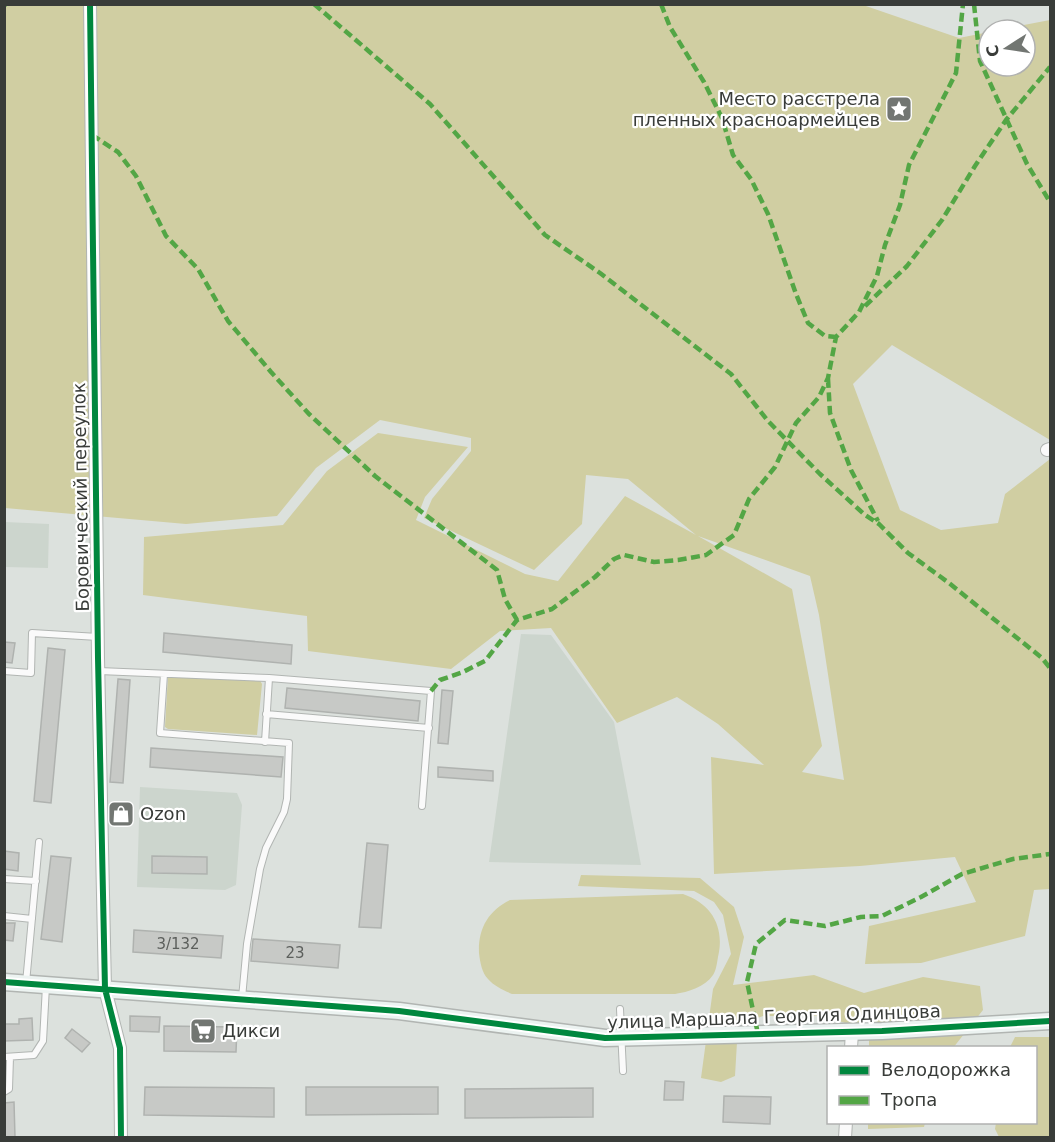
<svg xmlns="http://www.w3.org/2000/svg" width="1055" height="1142" font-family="'DejaVu Sans',sans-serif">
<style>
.built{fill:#ccd5cd}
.green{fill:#d0cea2;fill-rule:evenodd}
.building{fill:#c7c9c6;stroke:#afb2af;stroke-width:1.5}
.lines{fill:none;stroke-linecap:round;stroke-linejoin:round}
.lane-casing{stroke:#b1b5b2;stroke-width:8}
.street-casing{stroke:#b1b5b2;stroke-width:14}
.secondary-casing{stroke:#b1b5b2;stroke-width:19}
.lane{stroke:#fafafa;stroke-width:6}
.street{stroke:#fafafa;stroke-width:12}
.secondary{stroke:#ecf3f1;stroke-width:16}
.quiet{stroke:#53a645;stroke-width:4.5;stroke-dasharray:9 4.5;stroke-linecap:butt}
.cycleway-casing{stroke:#fff;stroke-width:10}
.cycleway{stroke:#00873e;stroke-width:6}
.labels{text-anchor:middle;stroke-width:4.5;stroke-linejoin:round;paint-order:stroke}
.number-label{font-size:15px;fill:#5c5f5c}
.poi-label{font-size:18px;fill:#393c39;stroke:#fff;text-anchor:start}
.street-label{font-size:18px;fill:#393c39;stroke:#fff}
</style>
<rect width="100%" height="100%" fill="#dce1dd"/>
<path class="built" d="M5,522L49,524L48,568L5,567Z
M521,634L551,635L614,722L641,865L489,862Z
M140,787L237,793L242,805L236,885L225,890L137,887Z"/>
<path class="green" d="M4,5H863L959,38L989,32V66H1025V30H998L1050,20V440L892,345L853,384L900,510L941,530L998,523L1005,494L1050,459V889L1034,890L1025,936L921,963L865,964L869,926L976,902L955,857L860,866L714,874L711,757L764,765L718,724L677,697L617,723L551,628L500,631L451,669L308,651L307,616L143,595L144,537L283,525L327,471L378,433L468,447L425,497L416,520L525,574L558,581L625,496L696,535L628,479L586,475L582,524L534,570L424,518L432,499L471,451V438L380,420L316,468L277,516L186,524L5,508ZM698,536L810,576L819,615L844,780L802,772L822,746L792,589Z
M168,676L259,679L262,684L257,735L168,729L165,727Z
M581,875L700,878L734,907L744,937L733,985L814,975L864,993L923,977L980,986L983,1010L953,1048L869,1047V1031L824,1016H763L738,1025L735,1076L721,1082L701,1078L713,989L731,954L723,915L714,902L694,891L578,886Z
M683,894C712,904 725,927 718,957C717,963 716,971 713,975C705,987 688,992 675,994H512C503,990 494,986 488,979C482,973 480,962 479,953C478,929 488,911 510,900Z
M1015,1037H1050V1137H999L995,1129L996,1123L1036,1122V1048L1010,1047Z
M868,1123V1122L925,1123L924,1127L868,1129Z"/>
<path class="building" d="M164,633L292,645L291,664L163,652Z
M4,642L15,643L12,663L4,662Z
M48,648L65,650L51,803L34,801Z
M118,679L130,680L123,783L110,782Z
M287,688L420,701L418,721L285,708Z
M442,690L453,691L448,744L438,743Z
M151,748L283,757L281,777L150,767Z
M438,767L493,771V781L438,777Z
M120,802L130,803L129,818L119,817Z
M367,843L388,845L381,928L359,927Z
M4,851L19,853L18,871L4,869Z
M51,856L71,858L62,942L41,939Z
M152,856L207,857V874L152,873Z
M4,923H15L13,941L4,940Z
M134,930L223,936L221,958L133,952Z
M253,939L340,945L338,968L251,961Z
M130,1016L160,1017L159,1032L130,1031Z
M32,1018L33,1040L4,1041V1024H19V1019Z
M164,1026L237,1027L236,1052L164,1051Z
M72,1029L90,1043L82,1052L65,1038Z
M665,1081L684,1082L683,1100H664Z
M145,1087L274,1088V1117L144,1115Z
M306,1087H438V1114L306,1115Z
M593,1088V1117L465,1118V1089Z
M724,1096L771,1097L770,1124L723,1122Z
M14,1102L15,1137H4V1103Z"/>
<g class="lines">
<defs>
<path id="lane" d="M4,671L31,673L32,633L98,637
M99,671L269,678L265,742
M164,674L160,733L289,743L287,799L284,812L266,848L260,869L247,944L242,998
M269,678L431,691L422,806
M266,714L429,728
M4,879L36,881
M4,916L32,919
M26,983L39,842
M620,1009L623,1071
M4,1057L34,1055L43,1041L46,986
M4,1092L9,1089L10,1057"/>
<path id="street" d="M90,4L98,658L105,989L120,1048L121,1138
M1047,450L1050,449
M851,1048L852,1032
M845,1138L846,1122"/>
<path id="secondary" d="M4,982L399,1011L605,1038L882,1031L1050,1021"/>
</defs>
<use href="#lane" class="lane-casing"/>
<use href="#street" class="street-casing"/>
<use href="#secondary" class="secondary-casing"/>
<use href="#lane" class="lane"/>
<use href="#street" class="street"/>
<use href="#secondary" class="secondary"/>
<path class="quiet" d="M314,4L430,104L545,235L600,273L731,374L768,421L820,474L865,515L879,524L908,553L949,583L1042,658L1050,668
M661,4L670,27L704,82L722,118L733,155L751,179L768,214L796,294L808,323L825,336L836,337
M974,4L980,61L1027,164L1050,202
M4,6L6,4
M92,135L118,152L136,176L166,236L198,269L228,321L271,372L309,414L375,476L497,570L505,599L517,620
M865,306L907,266L942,220L975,166L1006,120L1050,67
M828,379L830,413L851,470L878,521
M431,691L440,680L463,672L485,661L517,620L552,609L595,577L614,559L624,555L654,562L678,560L706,555L734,535L749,499L775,467L796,423L819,397L828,378L836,337L859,312L877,276L885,245L900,205L909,165L956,73L963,4
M758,1034L747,982L756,944L785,920L825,926L861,917L882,916L921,897L962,874L1013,859L1050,854"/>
<defs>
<path id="cycleway" d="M90,4L98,658L105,989L120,1048L121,1138
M4,982L399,1011L605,1038L882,1031L1050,1021"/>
</defs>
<use href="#cycleway" class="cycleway-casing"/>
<use href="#cycleway" class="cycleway"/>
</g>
<defs>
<symbol id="sight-square" viewBox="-11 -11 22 22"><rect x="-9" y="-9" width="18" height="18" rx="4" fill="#727672" stroke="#fff"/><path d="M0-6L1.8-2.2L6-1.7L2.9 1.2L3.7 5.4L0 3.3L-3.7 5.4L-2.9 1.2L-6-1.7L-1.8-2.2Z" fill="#fff"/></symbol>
<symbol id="shop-square" viewBox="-11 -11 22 22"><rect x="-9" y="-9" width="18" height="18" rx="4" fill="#727672" stroke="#fff"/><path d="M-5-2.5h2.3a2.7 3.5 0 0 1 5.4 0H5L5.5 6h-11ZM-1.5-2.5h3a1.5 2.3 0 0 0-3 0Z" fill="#fff"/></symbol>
<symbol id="supermarket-square" viewBox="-11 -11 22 22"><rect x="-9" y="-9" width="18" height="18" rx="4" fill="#727672" stroke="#fff"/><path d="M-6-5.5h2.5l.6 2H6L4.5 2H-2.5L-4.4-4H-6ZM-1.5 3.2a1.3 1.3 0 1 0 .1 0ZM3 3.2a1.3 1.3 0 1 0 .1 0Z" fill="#fff"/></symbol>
</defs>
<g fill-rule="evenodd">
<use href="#sight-square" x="884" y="94" width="30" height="30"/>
<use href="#shop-square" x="106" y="799" width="30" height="30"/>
<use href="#supermarket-square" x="188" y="1016" width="30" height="30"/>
</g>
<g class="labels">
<g class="number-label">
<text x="178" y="949">3/132</text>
<text x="295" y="958">23</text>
</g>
<g class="poi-label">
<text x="880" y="105" text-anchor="end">Место расстрела<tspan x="880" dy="21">пленных красноармейцев</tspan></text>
<text x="140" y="820">Ozon</text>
<text x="222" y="1037">Дикси</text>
</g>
<g class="street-label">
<text transform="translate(81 497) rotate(-91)" y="6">Боровический переулок</text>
<text transform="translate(774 1017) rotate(-2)" y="6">улица Маршала Георгия Одинцова</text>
</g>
</g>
<rect width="1055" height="1142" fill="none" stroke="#393c39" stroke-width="12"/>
<rect x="827" y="1046" width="210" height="78" fill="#ffffff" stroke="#b0b1b0" stroke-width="1.5"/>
<rect x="839" y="1066" width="30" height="9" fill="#00873e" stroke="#b0b1b0" stroke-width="1.5"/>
<text x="881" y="1076" font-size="18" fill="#393c39">Велодорожка</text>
<rect x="839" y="1096" width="30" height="9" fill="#53a645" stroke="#b0b1b0" stroke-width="1.5"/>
<text x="881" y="1106" font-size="18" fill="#393c39">Тропа</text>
<g transform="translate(1007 48) rotate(258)"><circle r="28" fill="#ffffff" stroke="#b0b1b0" stroke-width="1.5"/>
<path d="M0-4.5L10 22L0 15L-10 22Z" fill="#727672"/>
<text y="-9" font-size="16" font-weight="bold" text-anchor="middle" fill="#393c39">С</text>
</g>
</svg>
